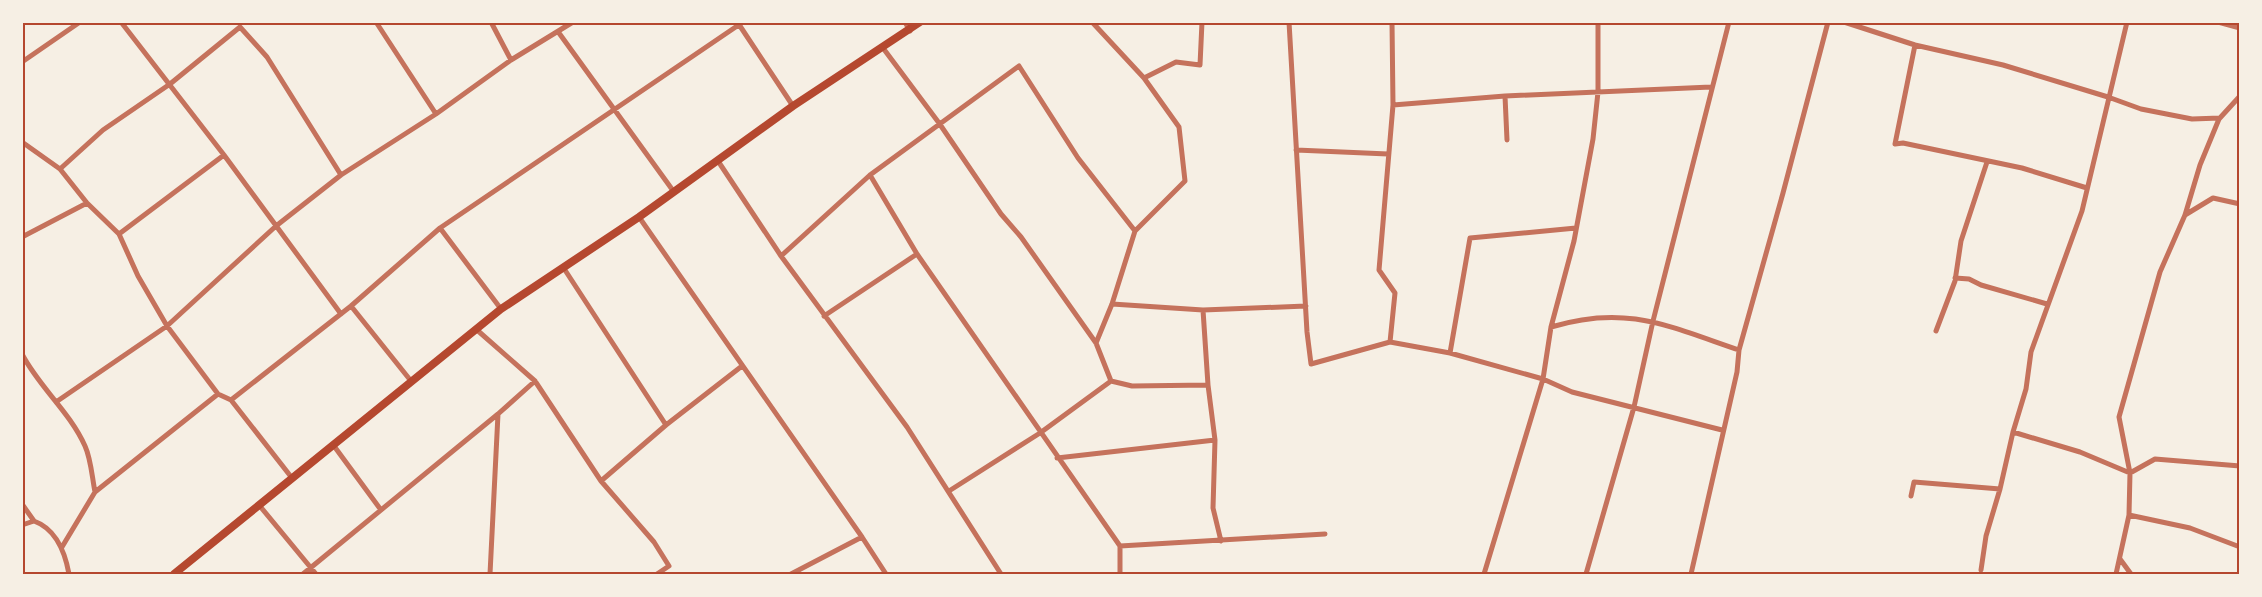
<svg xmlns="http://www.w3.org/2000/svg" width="2262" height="597" font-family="'Public Sans',sans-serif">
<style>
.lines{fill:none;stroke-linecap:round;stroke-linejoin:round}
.minor{stroke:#c5725c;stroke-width:5}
.secondary{stroke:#b5482f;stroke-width:8}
.neatline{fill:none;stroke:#b5482f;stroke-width:2}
</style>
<rect width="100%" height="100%" fill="#f6efe4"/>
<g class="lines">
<path class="minor" d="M121,22L224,155L341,314
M376,22L436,114
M491,22L511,60
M905,22L910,31
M1092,22L1144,78
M1289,22L1307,332L1311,364L1390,342L1450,353L1543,379L1572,392L1722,430
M1844,22L1915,45L2003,65L2108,97L2141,109L2192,119L2220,118
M2218,22L2240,28
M740,26L793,106
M559,33L674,192
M1915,45L1895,144L1903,143L2022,168L2087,188
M883,48L939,123L1001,214L1021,237L1096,343L1111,381
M22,62L80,22
M1505,96L1507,140
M1393,105L1505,96L1711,87
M22,142L60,169L87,203L119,234L138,276L167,326L218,394L231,400L292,478
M1296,150L1388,154
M718,161L781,256L907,427L1001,574
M60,169L103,130L170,84L240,27L267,57L341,175
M870,175L917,254L1120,546V574
M2185,215L2213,198L2240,204
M639,217L862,537L886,574
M440,228L501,309
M1135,231L1185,181L1179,127L1144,78L1176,62L1200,65L1202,22
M119,234L224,155
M22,237L87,203
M781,256L870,175L1019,66L1078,158L1135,231L1112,304L1096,343
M563,267L666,425L601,481
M1955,278L1969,279L1981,285L2047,304
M1112,304L1203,310L1306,306
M351,306L411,381
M1203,310L1208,385
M824,316L917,254
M1551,327C1626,304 1668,326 1739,350
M477,330L535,381L601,481L654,542L669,566L657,574
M1936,331L1955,281L1961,241L1987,162
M1390,342L1395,293L1379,270L1393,105L1392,22
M1450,353L1470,238L1576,228
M22,354C39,387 70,412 85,446C91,459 92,477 95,492
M231,400L351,306L440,228L743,22
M56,402L167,326L276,226L341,175L436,114L511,60L573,22
M666,425L742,366
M2013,432L2080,452L2130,473
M334,446L381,510
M1057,458L1215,440
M2130,473L2155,459L2240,466
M949,491L1040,433L1111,381L1132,386L1208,385L1215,440L1213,508L1221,541
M1911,496L1914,482L2000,489L2013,432L2026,389L2031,352L2082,211L2127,22
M22,504L34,521
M259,505L316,574
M2129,515L2190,528L2240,547
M22,525L34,521C56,529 65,552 69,574
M1120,546L1325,534
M62,547L95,492L218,394
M2120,559L2131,574
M1981,570L1986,536L2000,489
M303,574L498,414
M490,574L498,414L535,381
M791,574L862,537
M1484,574L1543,379L1551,327L1574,241L1593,139L1598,92V22
M1586,574L1634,407L1653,321L1729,22
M1691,574L1737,372L1739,350L1783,193L1828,22
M2116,574L2129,515L2130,473L2119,417L2160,272L2185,215L2200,165L2219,119L2240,96"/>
<path class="secondary" d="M174,574L501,309L639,217L793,106L920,22"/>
</g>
<rect width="2262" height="597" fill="none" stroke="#f6efe4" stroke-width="48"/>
<rect x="24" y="24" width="2214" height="549" class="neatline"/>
</svg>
